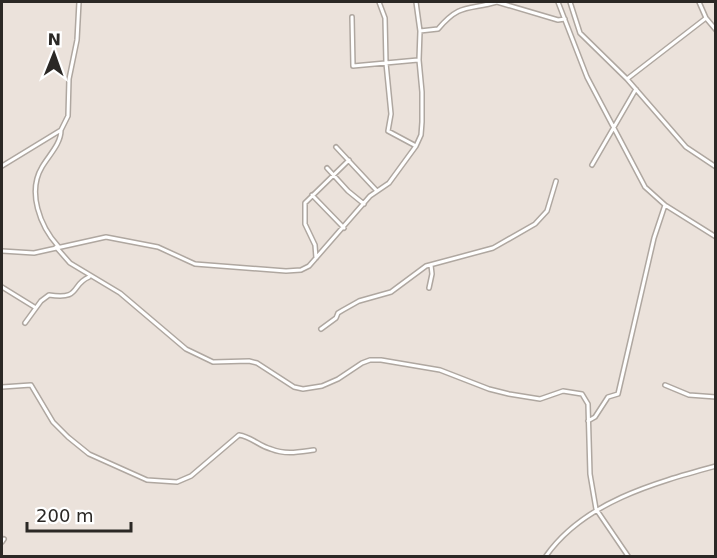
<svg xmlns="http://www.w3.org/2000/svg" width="717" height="558" font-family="'DejaVu Sans',sans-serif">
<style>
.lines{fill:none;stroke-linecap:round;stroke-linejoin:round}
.street-casing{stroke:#afa7a0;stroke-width:6}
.street{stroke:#fff;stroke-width:3}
</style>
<rect width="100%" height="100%" fill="#ebe2db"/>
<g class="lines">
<defs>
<path id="street" d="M379,2L385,18L386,63L391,114L388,131L416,146
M416,2L420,31
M497,2L558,20L565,19
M558,2L587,77L645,187L665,205L716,237
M570,2L580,33L627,79L686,147L716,167
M699,2L706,18L716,30
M352,17L353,66L418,60
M627,79L706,18
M336,147L377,191
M592,165L636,89
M2,166L61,130L68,116L69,79L77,40L79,2
M327,168L348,191L364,204
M312,195L344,228
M58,246C40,226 27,192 42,167C49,155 61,144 61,130
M56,247L70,263L120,293L186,349L213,362L249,361L257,363L294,387L303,389L322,386L338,379L362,363L370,360H381L440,370L489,389L509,394L540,399L563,391L582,394L588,404L590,474L596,509L628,556
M2,251L34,253L106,237L158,247L195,264L286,271L301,270L309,266L370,196L389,183L416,146L421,135L422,122V92L419,60L420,31L438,29C460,3 468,10 497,2
M316,258L315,245L305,224V203L349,160
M2,287L36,308
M429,288L432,274L431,265
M25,323L41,301L49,295C82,300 70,285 89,277
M321,329L336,318L338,313L343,310L359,301L391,292L426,266L493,248L535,224L547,211L556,181
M665,385L689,395L716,397
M2,387L31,385L53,422L68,437L89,454L147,480L177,482L191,476L239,435C252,437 259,446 271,449C286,455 299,452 314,450
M588,421L595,417L608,397L618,394L654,238L665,205
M2,542L4,539
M546,556C584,502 654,483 716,466"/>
</defs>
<use href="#street" class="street-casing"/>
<use href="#street" class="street"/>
</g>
<rect width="717" height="558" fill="none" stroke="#2b2825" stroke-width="6"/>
<g transform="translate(54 54) rotate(1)" stroke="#ffffff" stroke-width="4.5" paint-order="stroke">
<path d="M0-4.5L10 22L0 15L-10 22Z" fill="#2b2825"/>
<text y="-9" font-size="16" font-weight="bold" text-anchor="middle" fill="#2b2825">N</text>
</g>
<path d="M27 522v9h104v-9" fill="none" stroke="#2b2825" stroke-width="3"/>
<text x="36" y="522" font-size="18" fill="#2b2825" stroke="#ffffff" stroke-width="4.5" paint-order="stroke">200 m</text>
</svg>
